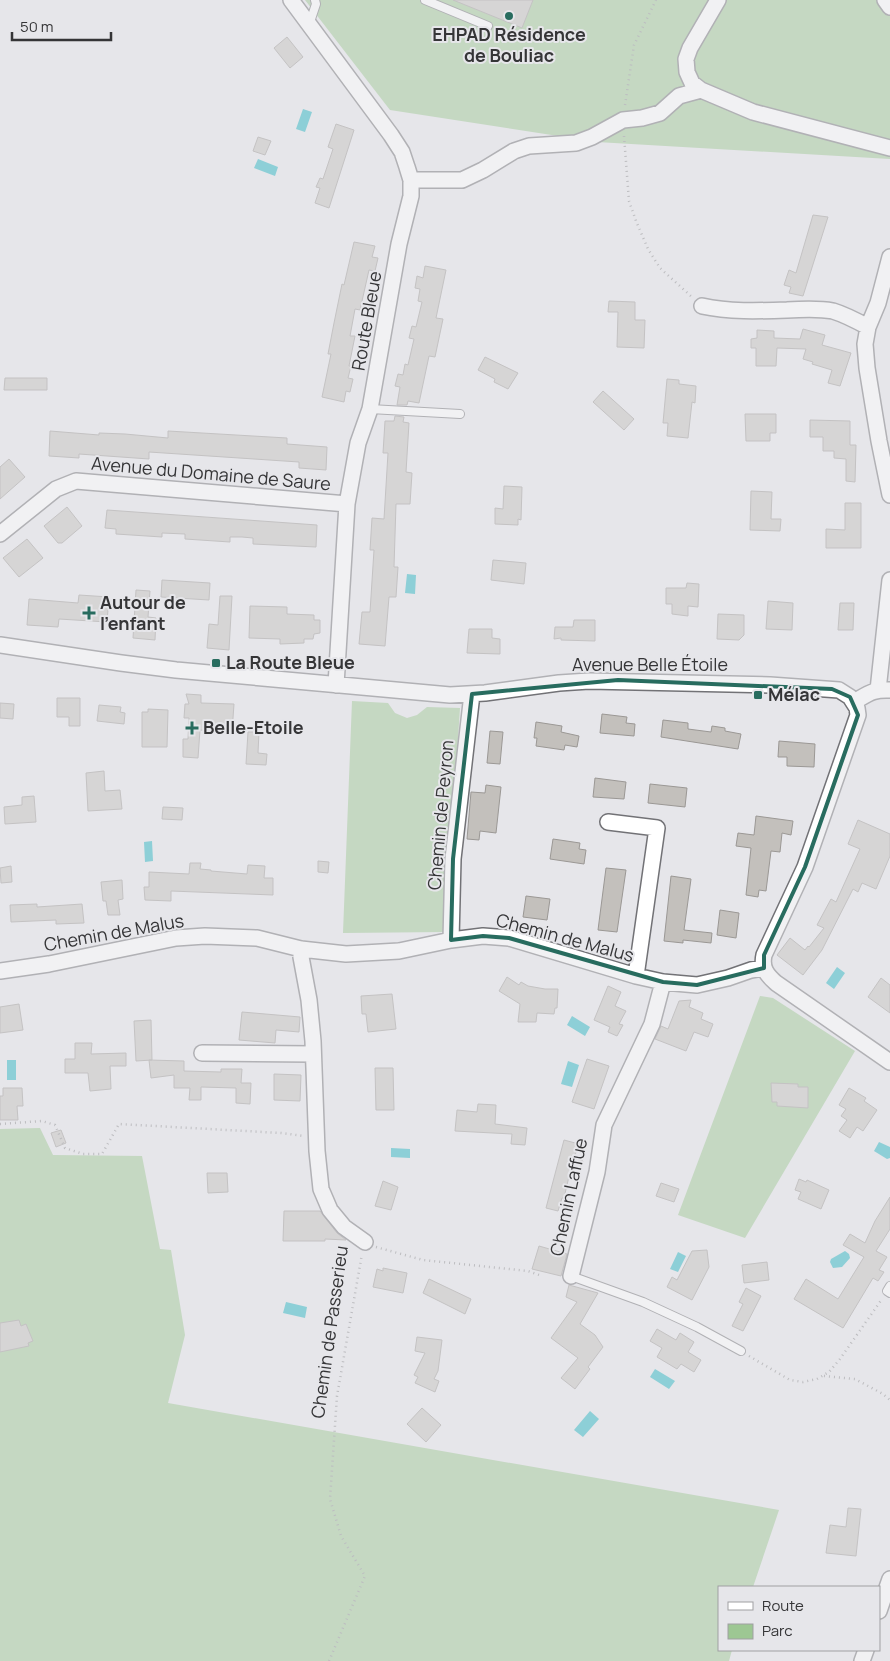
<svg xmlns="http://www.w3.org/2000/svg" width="890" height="1661" font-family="Manrope,sans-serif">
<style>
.green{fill:#9dc793}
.water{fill:#23b3c0}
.building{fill:#c3c0bc;stroke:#9b9895}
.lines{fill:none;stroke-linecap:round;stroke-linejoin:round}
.lane-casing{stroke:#727276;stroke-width:10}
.street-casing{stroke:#727276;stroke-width:18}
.path{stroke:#8c8c8f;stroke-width:2.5;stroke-dasharray:1 4;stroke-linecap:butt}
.lane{stroke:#fff;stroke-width:8}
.street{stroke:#fff;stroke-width:15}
.marked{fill:none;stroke:#286c5f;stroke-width:4;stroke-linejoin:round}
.poi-dot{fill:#286c5f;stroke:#e6e6ea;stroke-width:2}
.labels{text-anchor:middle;stroke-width:4;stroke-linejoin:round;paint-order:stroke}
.poi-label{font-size:18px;font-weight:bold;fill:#353537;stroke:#e6e6ea;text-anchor:start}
.street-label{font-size:18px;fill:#353537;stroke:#e6e6ea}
</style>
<rect width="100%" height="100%" fill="#e6e6ea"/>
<path class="green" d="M305,0H890V159L597,142L390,110Z
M352,701L388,703L395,713L407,718L417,715L427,707L460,708L445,932L343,933Z
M760,996L773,998L855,1051L745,1238L678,1215Z
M40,1128L53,1155L142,1156L160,1249L171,1250L185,1335L168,1403L779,1510L753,1587H719V1650H732L729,1661H0V1129Z"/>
<path class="water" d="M303,109L312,112L305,132L296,129Z
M258,159L278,167L275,176L254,168Z
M407,574L416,575L415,594L405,593Z
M152,841L153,861L145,862L144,842Z
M837,967L845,973L834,989L826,983Z
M572,1016L590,1027L585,1036L567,1025Z
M7,1060H16V1080H7Z
M568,1061L579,1065L572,1087L561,1084Z
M879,1142L890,1147V1158L887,1159L874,1151Z
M391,1148L410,1149V1158L391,1157Z
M845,1251L849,1254L850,1258L842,1267L833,1268L830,1262L831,1259Z
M678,1252L686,1256L678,1272L670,1269Z
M286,1302L307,1307L305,1318L283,1313Z
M655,1369L675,1381L669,1389L650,1377Z
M590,1411L599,1419L583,1437L574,1430Z"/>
<path class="building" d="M453,0H533L522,28Z
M287,37L303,57L290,68L274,48Z
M336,124L354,130L329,208L315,203L320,188L316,187L320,178L323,179L333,149L328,147Z
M258,137L271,141L265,155L253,151Z
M813,215L828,217L803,296L789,293L791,287L784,285L789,270L796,273Z
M354,242L375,246L372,257L378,258L375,271L369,270L360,310L355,309L350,336H355L349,366H351L348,378L353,379L350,392L346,391L344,402L322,397L331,354H328L334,323L342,284L344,285Z
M425,266L446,270L436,318L443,319L435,357L429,356L419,403L408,401L407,405H397L400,387L395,386L398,374L403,375L405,364L408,365L414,339L409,338L412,326L416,327L422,302L418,301L420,289L415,288L417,276L423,278Z
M609,301L635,302V320H645L644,348L617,347L618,312H608Z
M803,329L825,335L822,345L851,353L840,386L828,383L832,370L812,364L813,362L803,359L806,349L777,348L776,366H756V348H751V339L757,338V330L774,331V338L800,339Z
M485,357L518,373L508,389L494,382L495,379L478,370Z
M5,378H47V390H4Z
M667,379L679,380V384L696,386L695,403L692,402L688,438L667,436L668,423H663Z
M603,391L634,419L624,430L593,402Z
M745,414H776V433H770V441H746Z
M395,416L404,417L403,422L409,423L406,472L412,473L410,504H396L394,567H398L396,597H389L385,646L359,644L362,612H370L374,550H370L372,518L384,519L388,453H383L385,421H394Z
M810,420L850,421V445H856L855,482L846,481V459L834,458V451H823V437H810Z
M50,431L99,435V433L125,434L168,438V431L287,438V444L327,447L326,470L299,468V462L149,452V459L79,454V458L49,456Z
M9,459L25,477L0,499V467Z
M504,486L522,487L521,520L518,519V525L495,524V508L503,509Z
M751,491L772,492L771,519H781L780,531L750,530Z
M845,503H861V548H826V529L845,530Z
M67,507L82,526L62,543H58L44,526Z
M107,510L317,525L316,547L253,544V538L242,537H230V542L185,539V534L162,533V537L116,534V529L105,528Z
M27,539L43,558L19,577L3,558Z
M493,560L526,563L524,584L491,580Z
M162,580L210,583L209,600L161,597Z
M687,583L699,584L698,607L688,606V616L672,614V604H666V588H686Z
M136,590L150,591L148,617L156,618L155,640L133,638Z
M79,595L109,597L107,622L59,619L58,627L27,625L29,599L78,603Z
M220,596H232L229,650L207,648L209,624L218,625Z
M768,601L793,603L792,630L766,629Z
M840,603H854L853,630H838Z
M250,606L287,607V614L314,615V620H320V633L314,634L313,639H304V643L280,644V639L249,638Z
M718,614L744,615V635L739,640L717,639Z
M574,620H595V641L561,640V638L554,639L555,627H573Z
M469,629H492V638L500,639V654L467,653Z
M186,694L201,695V703L234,704L232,732L200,730L198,758L183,757V739H188L189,718H184L185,704H189Z
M57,698H80V726H69V717H57Z
M0,703L14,704L13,719L0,718Z
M99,705L121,707L120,712L125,713L124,724L97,721Z
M148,709L168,710L167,747H142V712H148Z
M602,714L627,717L626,723L635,724L634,736L600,733Z
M663,720L688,723V729L711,732L712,726L725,728V731L741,734L738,749L661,737Z
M536,722L562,726L561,732L579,736L577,747L565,745L564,750L536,746L537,738H534Z
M490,731L503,732L500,764L487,763Z
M248,732H259L258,753L267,754L266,765L246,764Z
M779,741L815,744L814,767L787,766V757H778Z
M104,771L105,791L120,790L122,809L88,811L86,773Z
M595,778L626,782L624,799L593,797Z
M650,784L687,788L685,807L648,803Z
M486,785L501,787L496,833L480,831L479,840L467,839L471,792L485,793Z
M34,796L36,822L5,824L4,807L22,805V797Z
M163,807L183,808L182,820L162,819Z
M756,816L793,821L791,835L782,833L780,852L771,851L766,891L759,890L758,897L746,895L751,848L736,846L738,833L754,835Z
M858,820L890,834V856L876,889L862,883L858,892L853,889L822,950L803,975L777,955L790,938L805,950L808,946L809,947L824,928L817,925L831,899L836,902L860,849L848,844Z
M553,839L580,843L579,849L586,850L584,864L550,859Z
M318,861L329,862L328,873L318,872Z
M190,863H201L200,869L211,870V871L247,874L248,865L265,866L264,878H273V895L171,891V901L145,900L144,887H149V872L189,874Z
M11,866L12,882L1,883L0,868Z
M606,868L626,870L617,932L598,930Z
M671,876L691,879L684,930L712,933L711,943L683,940V943L664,941Z
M122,880L123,899L118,900L120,915H108L106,901H103L101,882Z
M526,896L550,899L547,920L523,917Z
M37,904V907L82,904L84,923L56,924V920L11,922L10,905Z
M720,910L739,913L736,938L717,935Z
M507,977L519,985L521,982L528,986L545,989H558L557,1008H555L554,1014L537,1013L536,1022H518L520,1004L499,991Z
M881,978L890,985V1013L868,997Z
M608,986L621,992L615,1006L626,1011L619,1024L623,1025L617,1036L608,1032L610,1027L594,1020Z
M392,994L396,1029L368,1032L366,1014H362L361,996Z
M691,1000L689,1007L703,1013L701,1019L713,1024L708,1037L694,1032L686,1051L655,1039L661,1026L668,1029L679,1001Z
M19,1004L23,1030L0,1033V1007Z
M242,1012L300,1017L299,1032L276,1030L275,1043L239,1040Z
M151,1020L152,1060L136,1061L134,1021Z
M75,1043H92L91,1054L126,1053V1066H110L111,1089L90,1091L88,1073H65V1059H75Z
M587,1059L609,1066L594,1109L572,1102Z
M149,1060L184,1061V1071L221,1072V1069H242L241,1083H251L250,1104L236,1103V1088L201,1087V1100H189L190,1088H174V1075L151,1078Z
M375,1068H393L394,1110H376Z
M274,1074L301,1075L300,1101L274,1100Z
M771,1083L798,1084V1087H808V1108L777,1106V1102H772Z
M3,1088H22L23,1106H17L18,1120H0V1096H3Z
M849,1088L866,1098L864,1101L877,1110L863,1131L857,1127L850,1138L839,1131L847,1120L841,1116L846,1109L839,1105Z
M478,1104L496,1105L495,1124L527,1128L525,1145L511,1144L512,1134L455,1131L457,1110L477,1112Z
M61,1130L66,1143L56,1147L51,1133Z
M564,1140L579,1144L574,1158L583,1161L578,1175L570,1172L564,1198H562L558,1211L546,1208Z
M207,1173H227L228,1192L208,1193Z
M799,1179L806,1182L807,1180L829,1190L821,1209L798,1199L801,1192L795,1190Z
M383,1181L398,1187L391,1210L375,1206Z
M661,1183L679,1189L674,1202L656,1196Z
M890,1197V1229L876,1251L887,1257L879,1270L884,1272L878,1281L873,1278L843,1328L794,1299L806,1279L838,1299L864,1257L843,1245L850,1234L865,1243L875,1221Z
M284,1211H320L337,1233L346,1240L325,1239V1241H283Z
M539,1246L567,1254L561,1276L532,1269Z
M707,1250L709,1267L692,1300L667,1287L672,1277L677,1280L692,1251Z
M767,1262L769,1280L744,1283L742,1265Z
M383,1268L407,1273L403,1293L373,1287L377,1269L383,1271Z
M429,1279L471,1299L465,1314L423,1293Z
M569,1285L598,1293L580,1324L595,1335L603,1347L588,1367L590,1369L575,1389L561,1378L578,1358L551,1338L577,1302L566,1297Z
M746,1288L761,1296L743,1331L732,1326L743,1304L739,1302Z
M19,1320L21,1326L26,1324L33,1341L28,1343L29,1346L0,1352V1323Z
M657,1329L676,1340L680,1333L694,1342L688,1352L701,1360L694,1372L681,1364L677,1369L657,1357L662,1348L650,1341Z
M417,1337L442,1340L438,1371L434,1379L439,1381L435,1392L415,1383L418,1377L414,1375L425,1353L415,1351Z
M422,1408L441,1425L426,1442L407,1424Z
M848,1508L861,1509L856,1556L826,1553L830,1525L846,1527Z"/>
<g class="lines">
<defs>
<path id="lane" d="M425,0L488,26
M309,25L316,4L315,0
M370,409L460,414
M571,1276L643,1302L697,1327L741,1351
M890,1286L887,1291L890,1293"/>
<path id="street" d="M291,0L391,135L402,152L407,167L411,180V196L399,244L370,409L358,443L347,504L336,685
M718,0L690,48L686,59L687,72L692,83L701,90L753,112L890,148
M885,0L890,7
M411,180H462L483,170L514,151L529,146L576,143L592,137L623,120L642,118L660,113L679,96L701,90
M890,257L878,303L868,327L865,344L867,368L879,441L890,495
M702,306C729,312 758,311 787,310C802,309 818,308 833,311C846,315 857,321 868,327
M0,534L56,489L76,481L347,504
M0,645L121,663L176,670L450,695L485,693L559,683L589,681L770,685L839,690L850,697L857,708L858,715L805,867L764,955C761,968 767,975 776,983L890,1062
M878,690L890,580
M854,702C868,694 873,689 890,690
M608,822L657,828L636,976
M451,940L453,859L472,694
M301,949V957L309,1000L313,1041L317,1151L321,1189L330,1210L344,1227L365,1242
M0,971L49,964L176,938L205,936L257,938L301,949L346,954L399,951L451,940L483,936L509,938L636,976L663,982L697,985L728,978L751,970L764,968
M202,1053L313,1054
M571,1276L597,1172L604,1125L652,1024L663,982
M879,1611L890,1579
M862,1661L866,1650"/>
</defs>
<use href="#lane" class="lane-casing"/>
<use href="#street" class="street-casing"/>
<path class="path" d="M625,105L634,45L656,0
M624,136L629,201L636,221L648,249L660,268L693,298
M0,1124L42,1121L55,1125L65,1148L83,1154H102L119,1124L281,1133L304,1136
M376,1247L423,1260L528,1271L542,1276
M749,1356L790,1380L803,1382L817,1379L829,1372L840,1359L882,1299
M824,1376L855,1379L883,1394L890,1400
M329,1661L365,1576L341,1536L330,1499L337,1396L362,1254"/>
<use href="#lane" class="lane"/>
<use href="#street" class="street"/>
</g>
<path d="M0 0H890V1661H0ZM618,680L832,689L850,697L858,715L805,867L764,955V968L697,985L663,982L509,938L483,936L451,940L453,859L472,694Z" fill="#e6e6ea" fill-opacity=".55" fill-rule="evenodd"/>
<path class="marked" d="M618,680L832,689L850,697L858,715L805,867L764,955V968L697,985L663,982L509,938L483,936L451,940L453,859L472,694Z"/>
<g class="poi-dot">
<circle cx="509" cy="16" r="5"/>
<path d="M86.5 605.5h5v5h5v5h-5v5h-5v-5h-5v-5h5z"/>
<rect x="211" y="658" width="10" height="10" rx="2.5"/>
<rect x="753" y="690" width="10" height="10" rx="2.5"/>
<path d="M189.5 720.5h5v5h5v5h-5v5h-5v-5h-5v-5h5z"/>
</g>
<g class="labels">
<g class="poi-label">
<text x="509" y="41" text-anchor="middle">EHPAD Résidence<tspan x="509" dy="21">de Bouliac</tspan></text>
<text x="100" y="609">Autour de<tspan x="100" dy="21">l'enfant</tspan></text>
<text x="226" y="669">La Route Bleue</text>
<text x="768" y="701">Mélac</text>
<text x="203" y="734">Belle-Etoile</text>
</g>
<g class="street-label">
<text transform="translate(367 321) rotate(-80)" y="6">Route Bleue</text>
<text transform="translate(211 474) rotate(5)" y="6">Avenue du Domaine de Saure</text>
<text x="650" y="671">Avenue Belle Étoile</text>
<text transform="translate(441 815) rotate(-85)" y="6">Chemin de Peyron</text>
<text transform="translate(114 933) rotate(-10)" y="6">Chemin de Malus</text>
<text transform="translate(565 938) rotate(15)" y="6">Chemin de Malus</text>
<text transform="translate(569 1197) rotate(-78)" y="6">Chemin Laffue</text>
<text transform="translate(330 1332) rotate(-82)" y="6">Chemin de Passerieu</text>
</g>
</g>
<rect x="718" y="1586" width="162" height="65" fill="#e6e6ea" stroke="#9f9fa2"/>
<rect x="728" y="1602" width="25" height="8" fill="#ffffff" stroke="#9f9fa2"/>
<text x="762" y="1611" font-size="15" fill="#353537">Route</text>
<rect x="728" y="1624" width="25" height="15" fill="#9dc793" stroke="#9f9fa2"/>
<text x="762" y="1636" font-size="15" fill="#353537">Parc</text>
<path d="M12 32v8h99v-8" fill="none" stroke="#353537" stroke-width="2.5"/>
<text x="20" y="32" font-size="15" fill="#353537" stroke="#e6e6ea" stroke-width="4" paint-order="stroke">50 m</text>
</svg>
